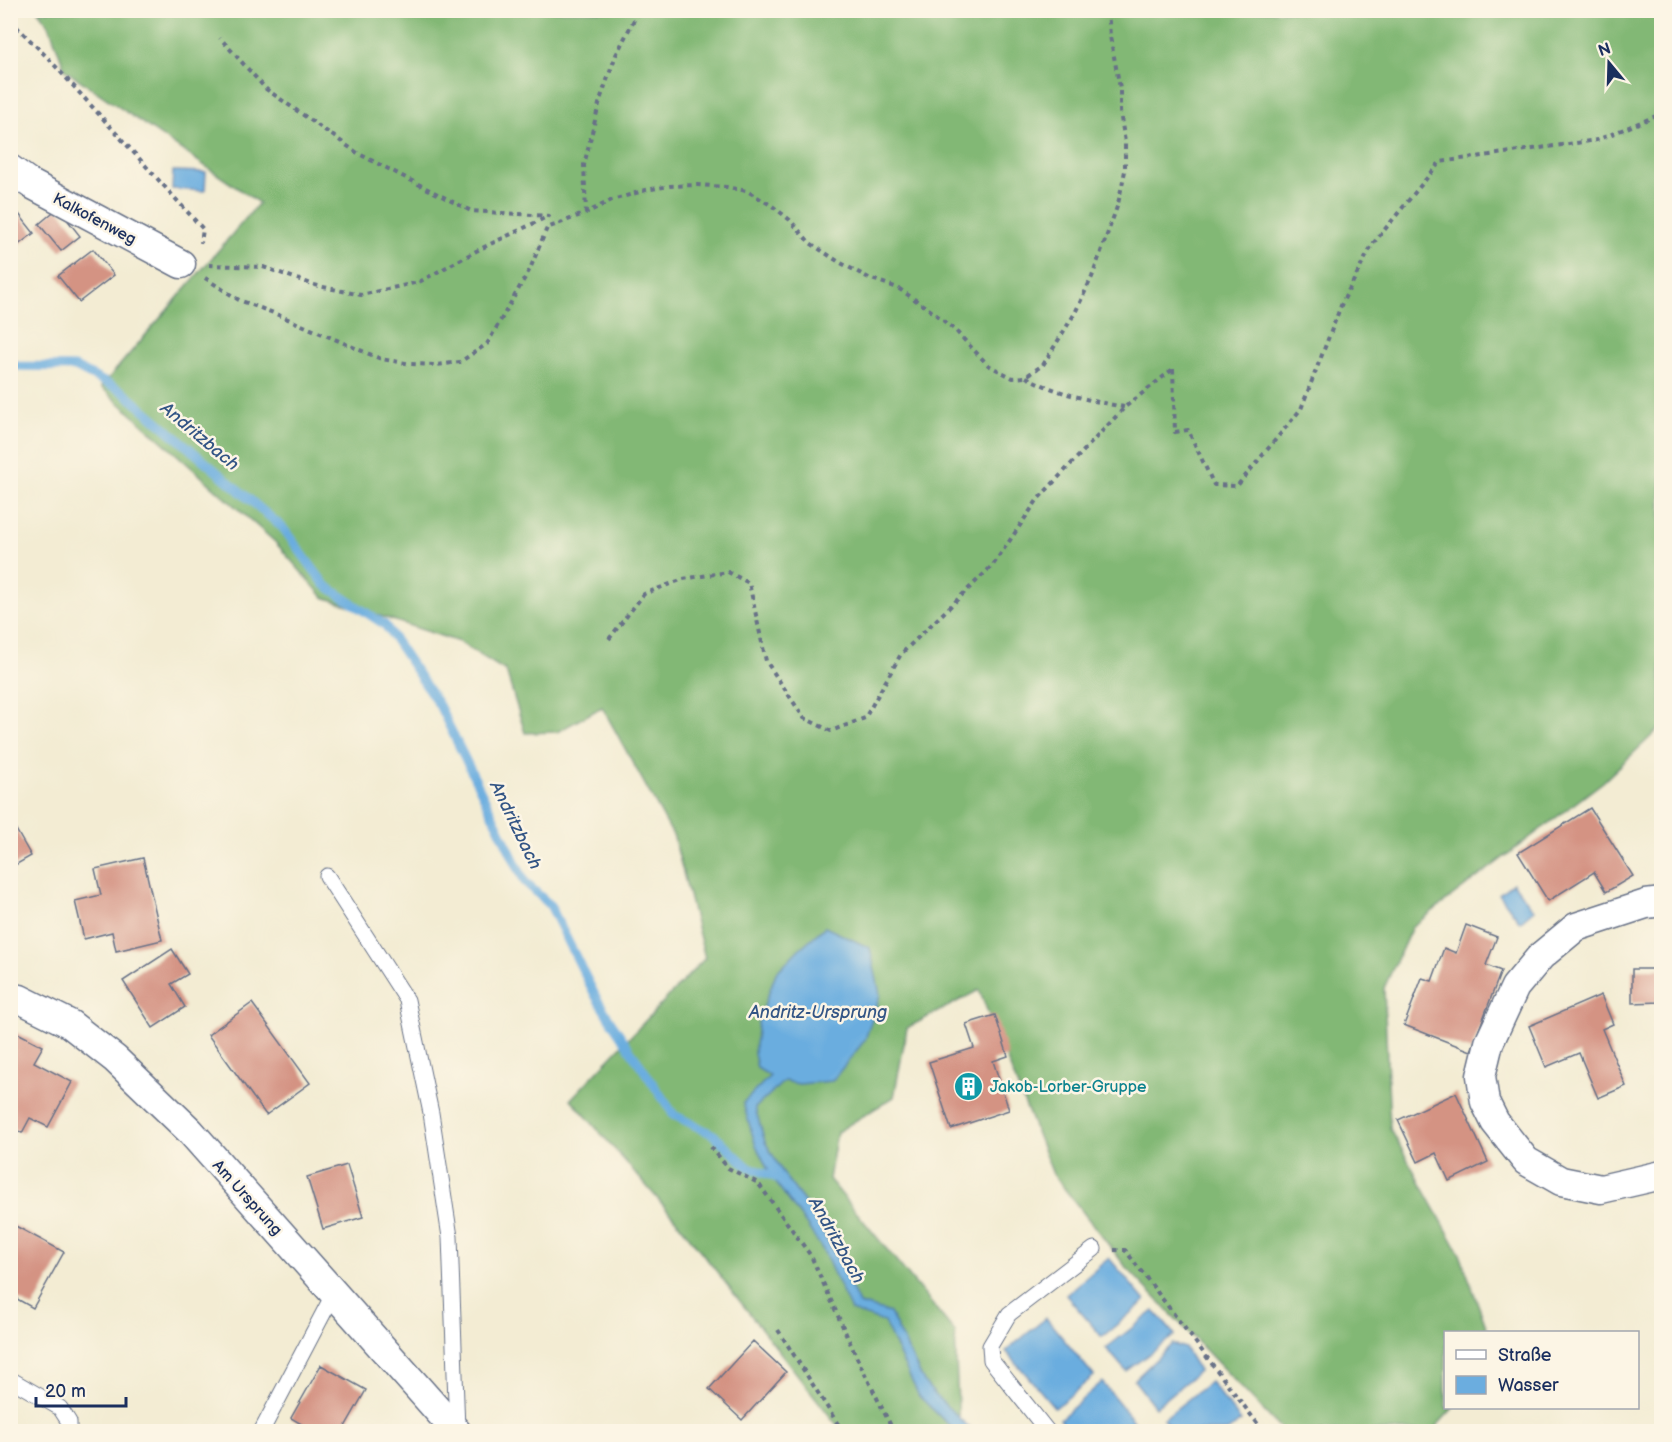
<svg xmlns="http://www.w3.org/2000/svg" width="1672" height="1442" font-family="'Balsamiq Sans',sans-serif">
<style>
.forest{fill:#82b874;stroke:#4e7469;stroke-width:1.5}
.water{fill:#6baddf;stroke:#436e9e;stroke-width:1.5}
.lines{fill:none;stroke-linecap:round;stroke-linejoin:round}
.stream{stroke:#6baddf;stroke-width:9}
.building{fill:#d49383}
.service-casing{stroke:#677187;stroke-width:17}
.minor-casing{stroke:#677187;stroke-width:31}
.path{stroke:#677187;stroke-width:4;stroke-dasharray:4.5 4.5;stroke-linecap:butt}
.service{stroke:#fff;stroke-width:15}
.minor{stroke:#fff;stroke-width:28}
.labels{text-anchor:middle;stroke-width:5;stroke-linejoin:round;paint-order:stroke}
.street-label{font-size:16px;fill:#1b2f5e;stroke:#fcf5e5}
.culture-label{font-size:16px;fill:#0d838f;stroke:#fcf5e5;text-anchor:start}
.water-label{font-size:18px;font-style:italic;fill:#335585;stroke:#fcf5e5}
</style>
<rect width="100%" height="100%" fill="#fcf5e5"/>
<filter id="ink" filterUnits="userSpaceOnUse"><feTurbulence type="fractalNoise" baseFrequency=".0167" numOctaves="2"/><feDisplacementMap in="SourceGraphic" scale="12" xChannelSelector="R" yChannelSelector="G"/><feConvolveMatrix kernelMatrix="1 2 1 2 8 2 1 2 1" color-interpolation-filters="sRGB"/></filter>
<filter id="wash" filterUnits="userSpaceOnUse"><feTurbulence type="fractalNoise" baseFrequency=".008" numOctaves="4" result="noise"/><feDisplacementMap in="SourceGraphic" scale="24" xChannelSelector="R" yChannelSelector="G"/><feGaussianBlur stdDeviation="1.35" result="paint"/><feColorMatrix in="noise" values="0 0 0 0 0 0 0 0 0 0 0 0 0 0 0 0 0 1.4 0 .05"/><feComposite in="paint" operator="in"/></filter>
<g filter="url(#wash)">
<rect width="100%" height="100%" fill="#f3ecd3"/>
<path class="forest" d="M38,11H1661V727L1603,782L1412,927L1384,988L1390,1128L1460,1254L1488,1332H1446V1408H1453L1432,1431H1283L1126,1267L1053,1174L979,990L907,1028L894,1097L837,1132L829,1179L955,1332L959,1431H839L837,1425L677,1221L571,1099L705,958L674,837L602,707L557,732L525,733L506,671L459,642L323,597L275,542L101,387L259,203L65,70L49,25Z"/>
<path class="water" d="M173,171L206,172L205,191L172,189Z
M1513,883L1534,910L1520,922L1499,894Z
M825,927L870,948L880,995L865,1040L832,1081L799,1084L784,1081L755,1108L765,1142L786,1178L812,1212L839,1261L859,1304L890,1313L924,1382L938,1398L973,1431H955L919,1396L884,1322L851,1311L823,1250L806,1224L771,1176L755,1143L743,1103L770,1076L757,1068L754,1053L758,1023L776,973L798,950Z
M1109,1258L1145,1301L1102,1337L1066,1295Z
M1154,1311L1175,1335L1126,1371L1106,1348Z
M1046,1318L1094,1376L1055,1408L1006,1351Z
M1172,1344L1185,1348L1199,1371L1155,1407L1134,1380Z
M1102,1382L1137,1425L1130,1431H1069L1060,1419Z
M1210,1382L1241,1421L1227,1431H1173L1163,1419Z"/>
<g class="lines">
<path class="stream" d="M10,364L18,366L75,367L122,391L283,528L325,585L385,625L439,705L525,882L550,905L596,997L612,1023L674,1115L714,1135L747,1166L782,1180"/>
</g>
<g id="blocks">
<path class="building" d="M58,208L80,236L61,251L39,224Z
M15,209L34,233L10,251V212Z
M93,249L114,275L79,302L58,276Z
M1590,808L1633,876L1606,892L1594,872L1548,901L1518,853Z
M10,819L31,856L10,868Z
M143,858L162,940L116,951L112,932L84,939L75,901L101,895L95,869Z
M1466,925L1497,937L1486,965L1501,971L1471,1051L1404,1025L1422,978L1432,981L1444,948L1456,953Z
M172,949L188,974L171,984L185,1007L153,1028L123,981Z
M1632,969H1660L1661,1002L1632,1003Z
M1601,995L1613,1024L1602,1029L1626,1086L1598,1098L1579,1053L1546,1067L1529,1026Z
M252,1003L310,1083L266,1115L208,1035Z
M995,1015L1008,1056L993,1061L1009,1110L951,1129L929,1062L974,1048L966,1024Z
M10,1029L43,1046L34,1062L72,1082L48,1127L30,1118L22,1133L10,1127Z
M1456,1093L1488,1162L1449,1181L1436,1153L1418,1162L1398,1120Z
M347,1165L363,1217L323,1229L307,1177Z
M10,1223L64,1252L33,1308L10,1295Z
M753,1341L786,1372L742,1420L709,1389Z
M321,1365L366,1390L342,1432H315L291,1418Z"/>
</g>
</g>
<g filter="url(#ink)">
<use href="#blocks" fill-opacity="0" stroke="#677187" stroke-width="1.5"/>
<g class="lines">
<defs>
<path id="service" d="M327,876L407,1000L431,1113L450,1237L457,1429
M10,1379L60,1408L69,1422V1432
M261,1432L334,1293
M1048,1432L991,1360L990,1346L1009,1314L1094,1249"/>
<path id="minor" d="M10,169L31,184L181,264
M1662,902L1646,904L1576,927L1541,956L1515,987L1489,1043L1481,1076L1485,1102L1495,1122L1526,1161L1561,1181L1601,1189L1662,1175
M10,998L20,999L70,1024L115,1059L190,1131L457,1432"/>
</defs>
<use href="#service" class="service-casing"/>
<use href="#minor" class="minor-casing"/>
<path class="path" d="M10,20L48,58L203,229L201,243
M586,213L584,165L600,100L616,55L639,10
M209,265L263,267L314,285L361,295L419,282L480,249L549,216L471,211L359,154L266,89L220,38
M205,278L239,300L276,314L381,359L411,364L437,365L460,362L487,344L530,269L547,228L586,213L612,200L646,190L670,186L697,185L726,187L747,191L771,205L790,220L810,243L839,262L869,278L898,288L930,310L954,329L988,365L1013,378L1025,377L1043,365L1075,313L1092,277L1118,204L1125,171V142L1120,112V88L1110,36L1108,10
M1173,369L1175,432L1188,430L1214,485L1237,486L1301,409L1342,303L1372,245L1440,162L1597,140L1656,116L1662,110
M1026,377C1059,394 1087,400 1124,407
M609,639L644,594L683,579L728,572L749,583L766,661L804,718L831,731L865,718L901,654L993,565L1038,499L1125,407L1173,369
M711,1147L728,1168L758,1183L811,1256L857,1358L894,1432
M1114,1250H1125L1264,1432
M778,1330L843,1432"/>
<use href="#service" class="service"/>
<use href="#minor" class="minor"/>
</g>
</g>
<defs>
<symbol id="building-disc" viewBox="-11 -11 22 22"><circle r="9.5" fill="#0f9aa8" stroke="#fcf5e5"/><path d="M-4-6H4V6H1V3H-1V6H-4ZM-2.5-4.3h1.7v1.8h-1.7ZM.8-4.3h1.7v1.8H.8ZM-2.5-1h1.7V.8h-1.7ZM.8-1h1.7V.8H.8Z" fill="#fff"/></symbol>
</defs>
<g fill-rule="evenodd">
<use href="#building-disc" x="952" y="1070" width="33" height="33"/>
</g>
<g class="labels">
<g class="street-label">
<text transform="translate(95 218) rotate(28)" y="6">Kalkofenweg</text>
<text transform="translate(248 1197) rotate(48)" y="6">Am Ursprung</text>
</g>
<g class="culture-label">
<text x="990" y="1092">Jakob-Lorber-Gruppe</text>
</g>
<g class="water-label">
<text transform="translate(200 436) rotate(40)" y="6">Andritzbach</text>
<text transform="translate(516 825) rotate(64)" y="6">Andritzbach</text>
<text x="818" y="1018">Andritz-Ursprung</text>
<text transform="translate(837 1240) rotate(61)" y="6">Andritzbach</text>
</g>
</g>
<rect width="1672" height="1442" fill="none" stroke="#fcf5e5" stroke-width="36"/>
<rect x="1444" y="1331" width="195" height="78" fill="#fcf5e5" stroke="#a2a6af" stroke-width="1.5"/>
<rect x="1456" y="1350" width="30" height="9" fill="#ffffff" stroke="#a2a6af" stroke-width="1.5"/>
<text x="1498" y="1361" font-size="18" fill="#1b2f5e">Straße</text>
<rect x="1456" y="1376" width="30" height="18" fill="#6baddf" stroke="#a2a6af" stroke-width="1.5"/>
<text x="1498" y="1391" font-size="18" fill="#1b2f5e">Wasser</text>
<g transform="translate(1609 63) rotate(341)" stroke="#fcf5e5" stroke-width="4.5" paint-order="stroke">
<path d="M0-4.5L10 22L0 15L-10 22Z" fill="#1b2f5e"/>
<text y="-9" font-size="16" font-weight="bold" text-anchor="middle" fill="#1b2f5e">N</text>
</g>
<path d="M36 1397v9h90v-9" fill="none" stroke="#1b2f5e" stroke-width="3"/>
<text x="45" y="1397" font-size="18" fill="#1b2f5e" stroke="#fcf5e5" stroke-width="4.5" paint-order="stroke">20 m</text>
</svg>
